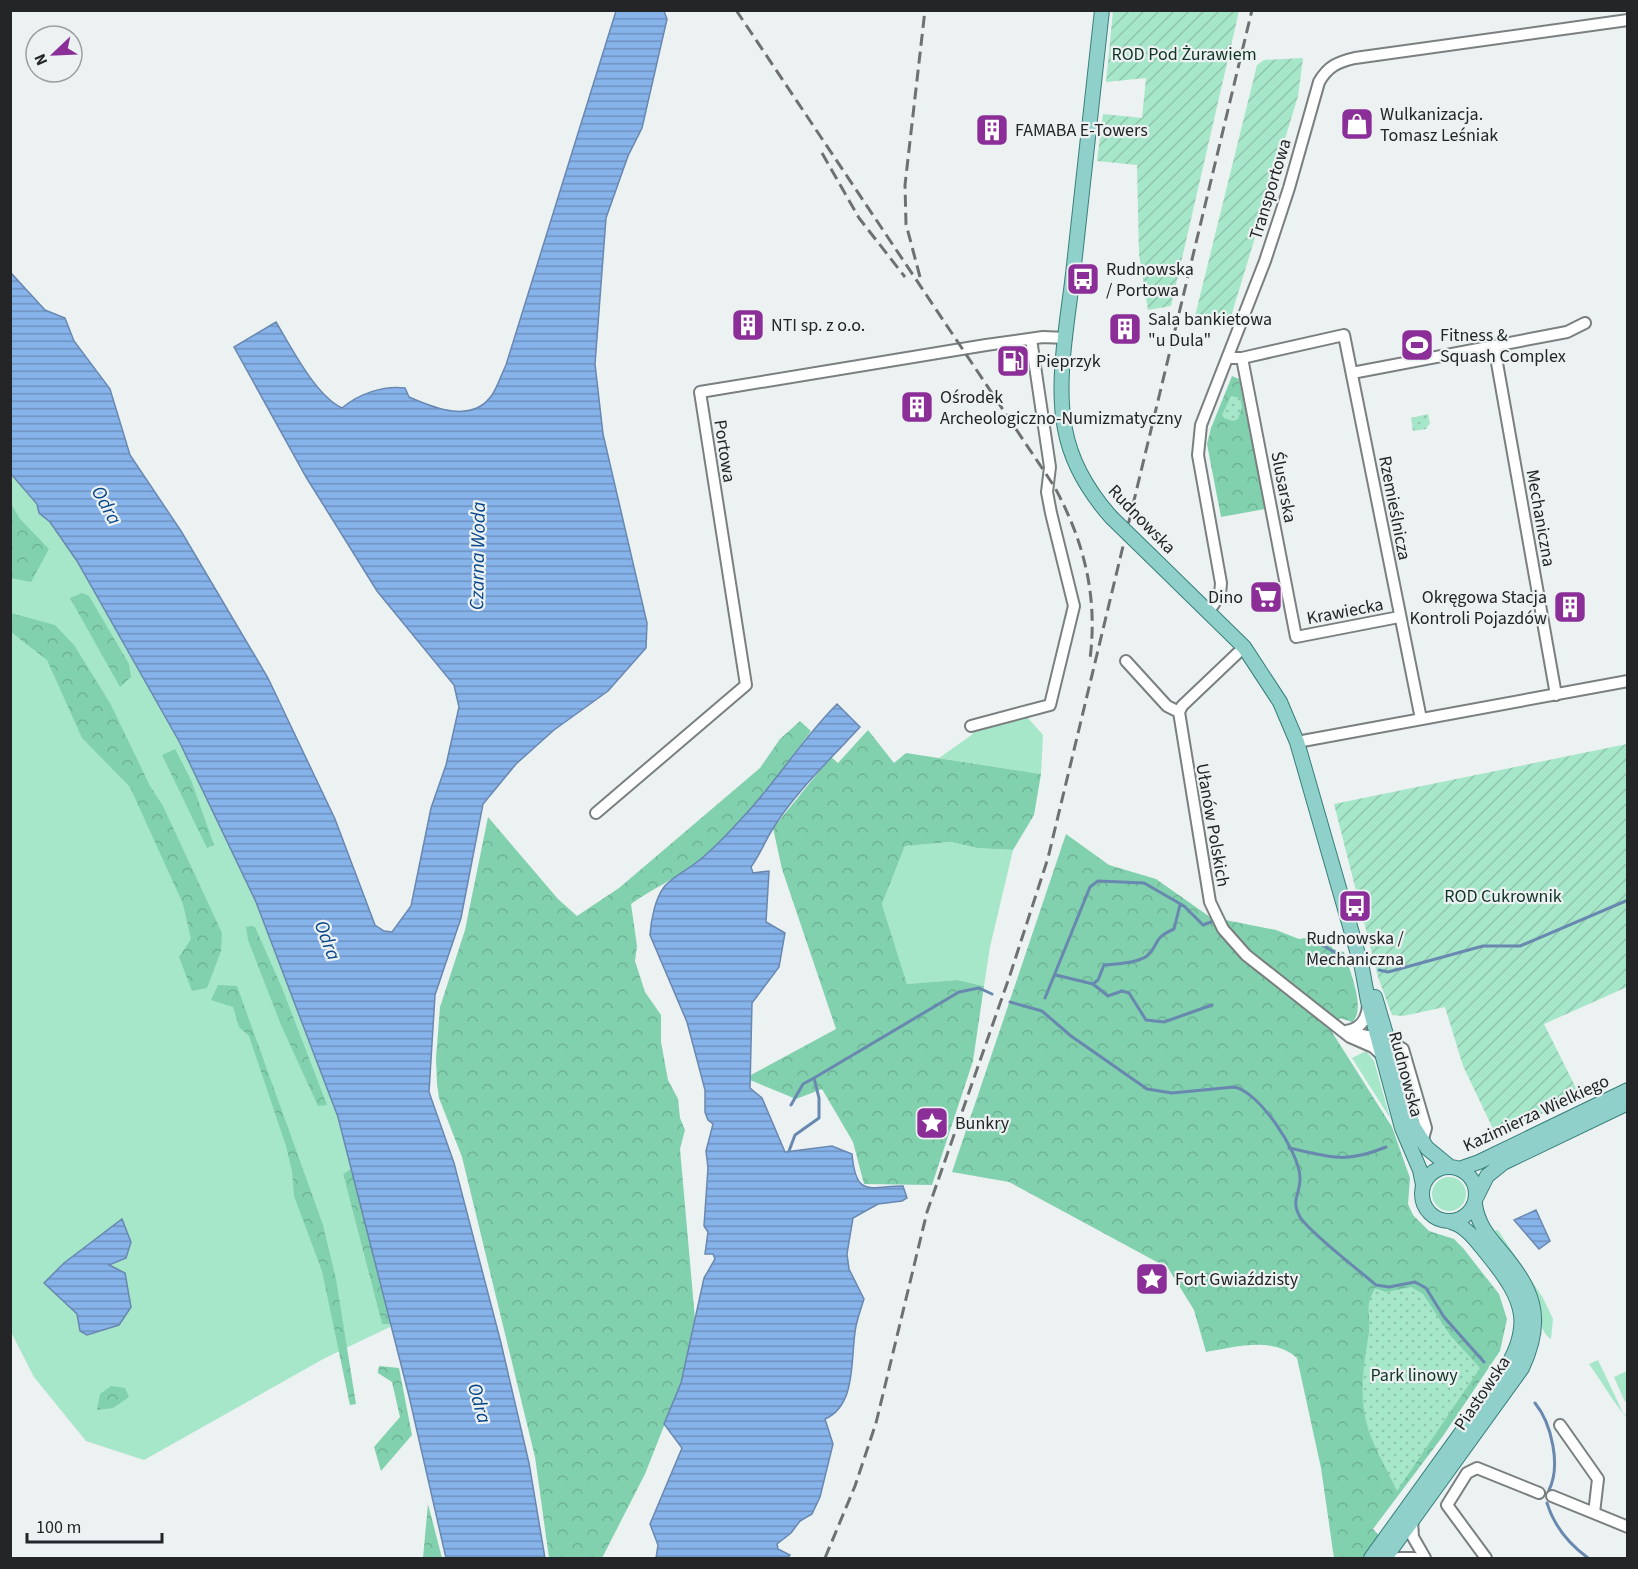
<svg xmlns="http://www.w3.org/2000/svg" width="1638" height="1569" font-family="'Source Sans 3',sans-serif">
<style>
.grass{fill:#a6e6c9}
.forest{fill:url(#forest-crowns)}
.park{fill:url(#park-dots)}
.garden{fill:url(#garden-furrows)}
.water{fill:url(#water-rules);stroke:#6988b0;stroke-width:1.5}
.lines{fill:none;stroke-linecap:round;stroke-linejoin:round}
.stream{stroke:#6988b0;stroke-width:3}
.minor-casing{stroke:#7a7f80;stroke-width:14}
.major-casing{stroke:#397f7a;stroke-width:16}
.minor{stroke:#fff;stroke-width:10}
.major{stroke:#8fd0ca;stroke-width:14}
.rail{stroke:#6e7172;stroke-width:3;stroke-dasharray:12 6;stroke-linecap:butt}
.major-bridge-casing{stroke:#397f7a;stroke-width:16;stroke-linecap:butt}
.major-bridge{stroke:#8fd0ca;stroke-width:14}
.labels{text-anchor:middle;stroke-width:4.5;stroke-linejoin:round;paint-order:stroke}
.park-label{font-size:18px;fill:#0f3425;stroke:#ecf1f2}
.poi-label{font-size:18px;fill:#232526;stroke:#ecf1f2;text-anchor:start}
.street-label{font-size:18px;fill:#232526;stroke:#ecf1f2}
.water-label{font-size:20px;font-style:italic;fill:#0a4889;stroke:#ecf1f2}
</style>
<defs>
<pattern id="forest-crowns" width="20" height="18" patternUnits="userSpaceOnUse" patternTransform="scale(1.5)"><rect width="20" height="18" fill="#81d1ae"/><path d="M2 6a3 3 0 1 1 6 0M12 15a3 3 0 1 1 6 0" fill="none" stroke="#6fb396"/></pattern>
<pattern id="park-dots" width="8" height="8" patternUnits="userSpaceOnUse" patternTransform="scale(1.5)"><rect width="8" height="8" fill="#a6e6c9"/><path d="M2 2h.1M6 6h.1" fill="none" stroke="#8fc5ac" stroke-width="1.8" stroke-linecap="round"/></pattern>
<pattern id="garden-furrows" width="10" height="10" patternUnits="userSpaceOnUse" patternTransform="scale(1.5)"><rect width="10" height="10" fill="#a6e6c9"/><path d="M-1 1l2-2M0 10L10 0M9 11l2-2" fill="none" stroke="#8fc5ac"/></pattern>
<pattern id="water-rules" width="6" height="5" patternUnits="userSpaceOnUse" patternTransform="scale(1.5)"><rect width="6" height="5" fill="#87b3eb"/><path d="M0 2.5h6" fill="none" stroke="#6e91be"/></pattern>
</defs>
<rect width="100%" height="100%" fill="#ecf1f2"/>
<path class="grass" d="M10,474L37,504L39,513L50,522L77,561L180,743L256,902L338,1117L352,1168L343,1174L382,1324H392V1326L325,1358L144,1460L86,1441L34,1377L11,1332Z
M1027,717L1043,735L1041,774L939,758L973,734V731Z
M951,842L977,848L1013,850L990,947L984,986L957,980L907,984L882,904L905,846Z
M1366,1051L1374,1061L1390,1118L1352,1058Z
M1432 1194a17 17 0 1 1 34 0a17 17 0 1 1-34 0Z
M1498,1230L1543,1298L1553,1319L1551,1339C1536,1329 1541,1308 1535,1292C1526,1269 1507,1250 1492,1232Z
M1598,1360L1624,1415L1627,1414V1418C1613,1402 1602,1382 1589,1364Z
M1627,1371V1400L1625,1402L1614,1377Z"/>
<path class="forest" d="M1232,376L1239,379L1265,509L1221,517L1207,444L1211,428Z
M10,502L20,519L49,549L31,582L11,578Z
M82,593L89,596L129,664L131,677L120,687L70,598Z
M11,613L55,625L74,645L110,703L150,786L163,806L222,933L221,951L207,988L192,991L179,957L191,939L183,904L130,787L82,738L47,660L11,632Z
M800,721L811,731C776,777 743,827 697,862C677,878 652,889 631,904L637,946L635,961L645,992L661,1015V1042L668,1080L678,1099L680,1118L685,1130L680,1149L695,1319L691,1341L681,1383L645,1474L602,1558H549L535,1457L462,1157L439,1098L437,1084L436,1058L440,1007L465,930L488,817L558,899L577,916L619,888L760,768L780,739Z
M868,730L894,763L906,753L1041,774L1034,815L1013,850L977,848L951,842L905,846L882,904L907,984L957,980L984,986L973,1061L932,1185L864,1184L853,1142L822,1089L796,1099L750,1080L749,1076L836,1029L782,869L773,828L831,757L838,763Z
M175,749L191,780L214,845L207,848L162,755Z
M1066,834L1109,865L1156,879L1210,917L1276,930L1299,939L1324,935L1333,949L1344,952C1349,969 1367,1010 1352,1022L1340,1018L1332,1032L1392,1127L1410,1178L1408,1204L1413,1215L1429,1231L1454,1239L1463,1248L1499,1294L1507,1319L1500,1351L1443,1436L1373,1529L1399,1558H1334L1321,1468L1297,1358C1273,1336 1236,1347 1206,1352L1194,1310L1168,1268L1009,1182L952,1172Z
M250,926L255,927L282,988L327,1105L318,1106L281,1025L248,940L246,927Z
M218,985L237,986L323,1225L336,1279L356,1404L350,1405L322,1271L294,1196L292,1171L286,1146L249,1036L239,1027L233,1007L211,1000Z
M352,1168L392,1324H382L343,1174Z
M379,1366L399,1368L412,1435L381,1471L374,1447L400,1417L392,1382L378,1373Z
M111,1386L125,1388L129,1397L113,1408L97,1410L100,1394Z
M428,1504L442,1558H423Z"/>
<path class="park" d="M1231,396L1240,398L1242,407L1238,419L1233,421L1224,418L1222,415Z
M1428,414L1430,423L1426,429L1413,431L1411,418Z
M1411,1287L1423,1294L1450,1335L1480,1368L1397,1491C1386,1466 1367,1438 1364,1410C1360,1383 1365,1358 1369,1332C1371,1311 1364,1308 1375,1288L1386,1292Z"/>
<path class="garden" d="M1113,11H1239L1171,306L1148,310L1139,254L1137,165L1097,161L1103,114L1142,118L1146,78L1106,82Z
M1303,58L1298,96L1229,323L1195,316L1257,65L1264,60Z
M1627,744V987L1544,1024L1580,1096L1496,1135L1463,1066L1445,1007L1403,1016L1392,1015L1378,977L1334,804Z"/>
<path class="water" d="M616,11H664L667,19L642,128L628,156L606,218L595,364L603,434L647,623L646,648L608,691L554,730L516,764L483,804L461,918L435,995L429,1092L454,1163L501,1343L529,1463L545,1558H446L409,1396L338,1117L256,902L180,743L77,561L50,522L39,513L37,504L11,474V273L45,310L65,318L74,341L110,389L130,455L181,531L268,678L335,819L375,925L384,931L392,932L411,906L431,808L446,765L459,707L454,685L377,591L306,477L234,347L276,322C291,347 315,395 342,408C358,394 384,385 405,388L409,397C434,408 472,424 492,395C498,386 501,375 506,365Z
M837,704L860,727C830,760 795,792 772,830C764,843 760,855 751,867L753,873L769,871L766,922L785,933L779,967L752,1003L750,1088L762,1098L785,1152L832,1146L852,1154C856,1199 870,1186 903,1186L907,1198L902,1201L878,1204L853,1218L847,1254L849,1269L864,1299C861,1308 858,1317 856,1326C850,1354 858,1405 825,1419L833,1444L820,1497L812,1514L800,1521L791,1533L777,1544L778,1549L790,1555L788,1558H656L658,1545L650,1524L682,1448L664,1424L681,1383L704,1278L715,1259L713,1254H705L708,1232L704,1226L708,1168L706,1151L713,1124L708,1120L705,1112V1090L687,1022L650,935C651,920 655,899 664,887C673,876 686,871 697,862C714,849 729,832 743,817C777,781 802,739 837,704Z
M1536,1210L1550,1241L1539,1249L1514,1220Z
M122,1219L131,1242L126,1258L109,1265L125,1273L131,1307L119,1325L87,1335L80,1331L77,1314L44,1283L64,1263Z"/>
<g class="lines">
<path class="stream" d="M1322,945L1343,957
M1379,970L1388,972L1483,946H1520L1628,900
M1056,975L1093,984L1098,980L1104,965C1117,964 1137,963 1147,956C1160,945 1151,939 1174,929L1180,905
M1093,984L1108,996L1122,991L1129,993L1146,1020L1164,1022L1212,1005
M1045,998L1090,887L1098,881L1144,883L1184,906L1203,925L1211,922
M1010,1002L1042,1011L1071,1036L1147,1089L1172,1093L1234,1087C1259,1091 1299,1152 1300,1177C1301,1194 1290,1199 1300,1217C1310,1233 1360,1271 1376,1285L1389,1287L1415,1282L1426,1288L1444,1317L1484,1362
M791,1105L803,1084L814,1078
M1289,1148C1330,1157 1345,1164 1386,1147
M789,1151L795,1135L819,1118V1098L814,1078L959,992L979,988L992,994
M1535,1403C1552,1424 1561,1466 1549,1490
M1547,1503C1554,1526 1569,1544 1588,1558"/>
<defs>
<path id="minor" d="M1494,346L1556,695
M1228,358H1242L1344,335L1421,719
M1242,358L1296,637L1399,617
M1352,373L1567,332L1585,323
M1209,611L1220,595L1221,583L1198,455L1201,425L1265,261L1289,188L1319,82C1328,66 1338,62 1355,58L1628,20
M1244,647L1182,706L1179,712L1210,902L1223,929L1246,955L1350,1037L1373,1047L1383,1056
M1126,661L1167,706L1179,712
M971,726L1050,705L1074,606L1051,513L1047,492L1050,467L1031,339
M1297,742L1628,681
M596,813L746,685L700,392L986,345L1043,337L1066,338
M1346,1031C1361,1029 1367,1019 1368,1005
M1346,1032L1388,1040L1403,1049L1426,1128L1422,1142
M1560,1425L1598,1479L1594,1513
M1552,1496L1628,1527
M1412,1520L1413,1537L1425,1558
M1399,1558H1414
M1486,1558L1447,1505L1467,1473L1477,1468L1539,1493"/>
<path id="major" d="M1102,10C1092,95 1083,180 1074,265C1069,315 1055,379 1065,429C1071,462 1089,492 1111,517
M1151,556L1244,647L1280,702L1297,742L1362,968L1368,1001L1402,1128L1420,1170L1423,1185
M1375,997L1413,1126L1427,1148L1450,1167
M1422 1194a27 27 0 1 1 54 0a27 27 0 1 1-54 0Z
M1459,1169L1479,1162L1628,1090
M1477,1196L1487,1176L1503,1163L1628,1103
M1371,1558L1500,1379C1533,1326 1527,1303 1488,1255C1478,1243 1467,1226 1451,1222
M1385,1558L1522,1368C1546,1317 1533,1289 1499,1249C1487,1235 1477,1222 1475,1204"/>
</defs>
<use href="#minor" class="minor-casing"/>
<use href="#major" class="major-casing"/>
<use href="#minor" class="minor"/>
<use href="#major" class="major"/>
<path class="rail" d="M736,10L1054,486C1084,541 1098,596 1090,659
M822,153L859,218L905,277
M920,277L906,224L905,185L925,10
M825,1558L855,1486L876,1423L927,1212L1010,975L1048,858L1252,10"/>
<defs>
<path id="major-bridge" d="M1111,517L1151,556"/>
</defs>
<use href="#major-bridge" class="major-bridge-casing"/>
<use href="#major-bridge" class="major-bridge"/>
</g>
<defs>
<symbol id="shop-square" viewBox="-11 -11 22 22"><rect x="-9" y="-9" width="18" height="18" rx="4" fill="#8b2e98" stroke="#ecf1f2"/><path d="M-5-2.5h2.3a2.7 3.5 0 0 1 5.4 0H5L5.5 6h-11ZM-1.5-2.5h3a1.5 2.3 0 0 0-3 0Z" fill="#fff"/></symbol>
<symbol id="building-square" viewBox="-11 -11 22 22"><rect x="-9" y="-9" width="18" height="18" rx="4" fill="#8b2e98" stroke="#ecf1f2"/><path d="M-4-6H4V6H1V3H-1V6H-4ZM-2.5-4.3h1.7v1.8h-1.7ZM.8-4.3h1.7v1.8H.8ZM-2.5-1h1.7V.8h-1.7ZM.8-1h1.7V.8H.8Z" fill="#fff"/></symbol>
<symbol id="bus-square" viewBox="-11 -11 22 22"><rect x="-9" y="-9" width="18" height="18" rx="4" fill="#8b2e98" stroke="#ecf1f2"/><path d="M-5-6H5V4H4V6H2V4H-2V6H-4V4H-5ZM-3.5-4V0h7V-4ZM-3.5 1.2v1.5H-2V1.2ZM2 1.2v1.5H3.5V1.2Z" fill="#fff"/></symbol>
<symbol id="stadium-square" viewBox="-11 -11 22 22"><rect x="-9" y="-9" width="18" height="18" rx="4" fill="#8b2e98" stroke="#ecf1f2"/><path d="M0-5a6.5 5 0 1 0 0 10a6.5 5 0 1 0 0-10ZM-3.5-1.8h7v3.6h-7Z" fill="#fff"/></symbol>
<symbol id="fuel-square" viewBox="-11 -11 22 22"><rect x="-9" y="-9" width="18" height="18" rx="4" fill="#8b2e98" stroke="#ecf1f2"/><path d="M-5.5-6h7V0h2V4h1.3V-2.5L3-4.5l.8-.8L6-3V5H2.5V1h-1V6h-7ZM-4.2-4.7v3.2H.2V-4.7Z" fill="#fff"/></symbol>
<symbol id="supermarket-square" viewBox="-11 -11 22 22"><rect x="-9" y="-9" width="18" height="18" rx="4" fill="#8b2e98" stroke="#ecf1f2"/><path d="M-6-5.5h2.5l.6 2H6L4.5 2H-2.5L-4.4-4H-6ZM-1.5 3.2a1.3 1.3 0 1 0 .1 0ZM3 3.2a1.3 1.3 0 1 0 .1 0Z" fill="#fff"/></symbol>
<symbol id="sight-square" viewBox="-11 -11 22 22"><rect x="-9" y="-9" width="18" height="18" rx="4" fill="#8b2e98" stroke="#ecf1f2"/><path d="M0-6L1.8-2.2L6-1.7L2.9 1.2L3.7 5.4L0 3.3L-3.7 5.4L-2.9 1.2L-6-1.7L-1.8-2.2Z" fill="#fff"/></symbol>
</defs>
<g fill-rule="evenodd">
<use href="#shop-square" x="1338" y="105" width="38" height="38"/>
<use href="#building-square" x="973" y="111" width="38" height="38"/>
<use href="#bus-square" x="1064" y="260" width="38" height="38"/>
<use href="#building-square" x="729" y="306" width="38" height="38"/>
<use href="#building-square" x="1106" y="310" width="38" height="38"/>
<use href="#stadium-square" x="1398" y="326" width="38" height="38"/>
<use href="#fuel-square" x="994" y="342" width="38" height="38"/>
<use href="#building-square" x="898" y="388" width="38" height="38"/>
<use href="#supermarket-square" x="1247" y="578" width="38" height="38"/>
<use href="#building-square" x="1551" y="588" width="38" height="38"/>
<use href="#bus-square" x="1336" y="887" width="38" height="38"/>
<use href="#sight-square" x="913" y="1104" width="38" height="38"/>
<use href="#sight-square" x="1133" y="1260" width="38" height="38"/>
</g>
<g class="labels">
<g class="park-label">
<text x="1184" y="60">ROD Pod Żurawiem</text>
<text x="1503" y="902">ROD Cukrownik</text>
<text x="1414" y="1381">Park linowy</text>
</g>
<g class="poi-label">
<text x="1380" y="120">Wulkanizacja.<tspan x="1380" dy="21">Tomasz Leśniak</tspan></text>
<text x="1015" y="136">FAMABA E-Towers</text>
<text x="1106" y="275">Rudnowska<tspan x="1106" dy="21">/ Portowa</tspan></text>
<text x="1148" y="325">Sala bankietowa<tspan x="1148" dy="21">"u Dula"</tspan></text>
<text x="771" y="331">NTI sp. z o.o.</text>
<text x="1440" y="341">Fitness &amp;<tspan x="1440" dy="21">Squash Complex</tspan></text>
<text x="1036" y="367">Pieprzyk</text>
<text x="940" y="403">Ośrodek<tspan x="940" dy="21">Archeologiczno-Numizmatyczny</tspan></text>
<text x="1243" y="603" text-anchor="end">Dino</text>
<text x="1547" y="603" text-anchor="end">Okręgowa Stacja<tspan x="1547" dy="21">Kontroli Pojazdów</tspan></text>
<text x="1355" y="944" text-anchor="middle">Rudnowska /<tspan x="1355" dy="21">Mechaniczna</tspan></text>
<text x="955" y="1129">Bunkry</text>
<text x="1175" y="1285">Fort Gwiaździsty</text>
</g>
<g class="street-label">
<text transform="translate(1270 189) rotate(-73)" y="6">Transportowa</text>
<text transform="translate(725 451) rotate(81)" y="6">Portowa</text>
<text transform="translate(1284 487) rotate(79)" y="6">Ślusarska</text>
<text transform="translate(1395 508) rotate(79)" y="6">Rzemieślnicza</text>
<text transform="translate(1541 518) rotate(80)" y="6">Mechaniczna</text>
<text transform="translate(1142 519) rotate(46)" y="6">Rudnowska</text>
<text transform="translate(1345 611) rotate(-11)" y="6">Krawiecka</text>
<text transform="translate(1213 825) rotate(80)" y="6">Ułanów Polskich</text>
<text transform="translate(1406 1074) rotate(75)" y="6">Rudnowska</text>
<text transform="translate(1536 1113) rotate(-25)" y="6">Kazimierza Wielkiego</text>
<text transform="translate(1482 1393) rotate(-56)" y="6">Piastowska</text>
</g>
<g class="water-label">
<text transform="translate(107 505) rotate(61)" y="7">Odra</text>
<text transform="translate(477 556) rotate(-89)" y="7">Czarna Woda</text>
<text transform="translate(328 940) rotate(69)" y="7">Odra</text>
<text transform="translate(480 1403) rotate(74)" y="7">Odra</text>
</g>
</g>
<rect width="1638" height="1569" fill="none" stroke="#232526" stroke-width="24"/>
<g transform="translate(54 54) rotate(247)"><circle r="28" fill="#ecf1f2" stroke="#9c9fa0" stroke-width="1.5"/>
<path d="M0-4.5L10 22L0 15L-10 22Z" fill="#8b2e98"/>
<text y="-9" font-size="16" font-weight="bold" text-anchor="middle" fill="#232526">N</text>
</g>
<path d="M27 1533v9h135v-9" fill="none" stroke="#232526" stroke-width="3"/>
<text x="36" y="1533" font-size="18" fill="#232526" stroke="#ecf1f2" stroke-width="4.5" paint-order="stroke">100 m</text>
</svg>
